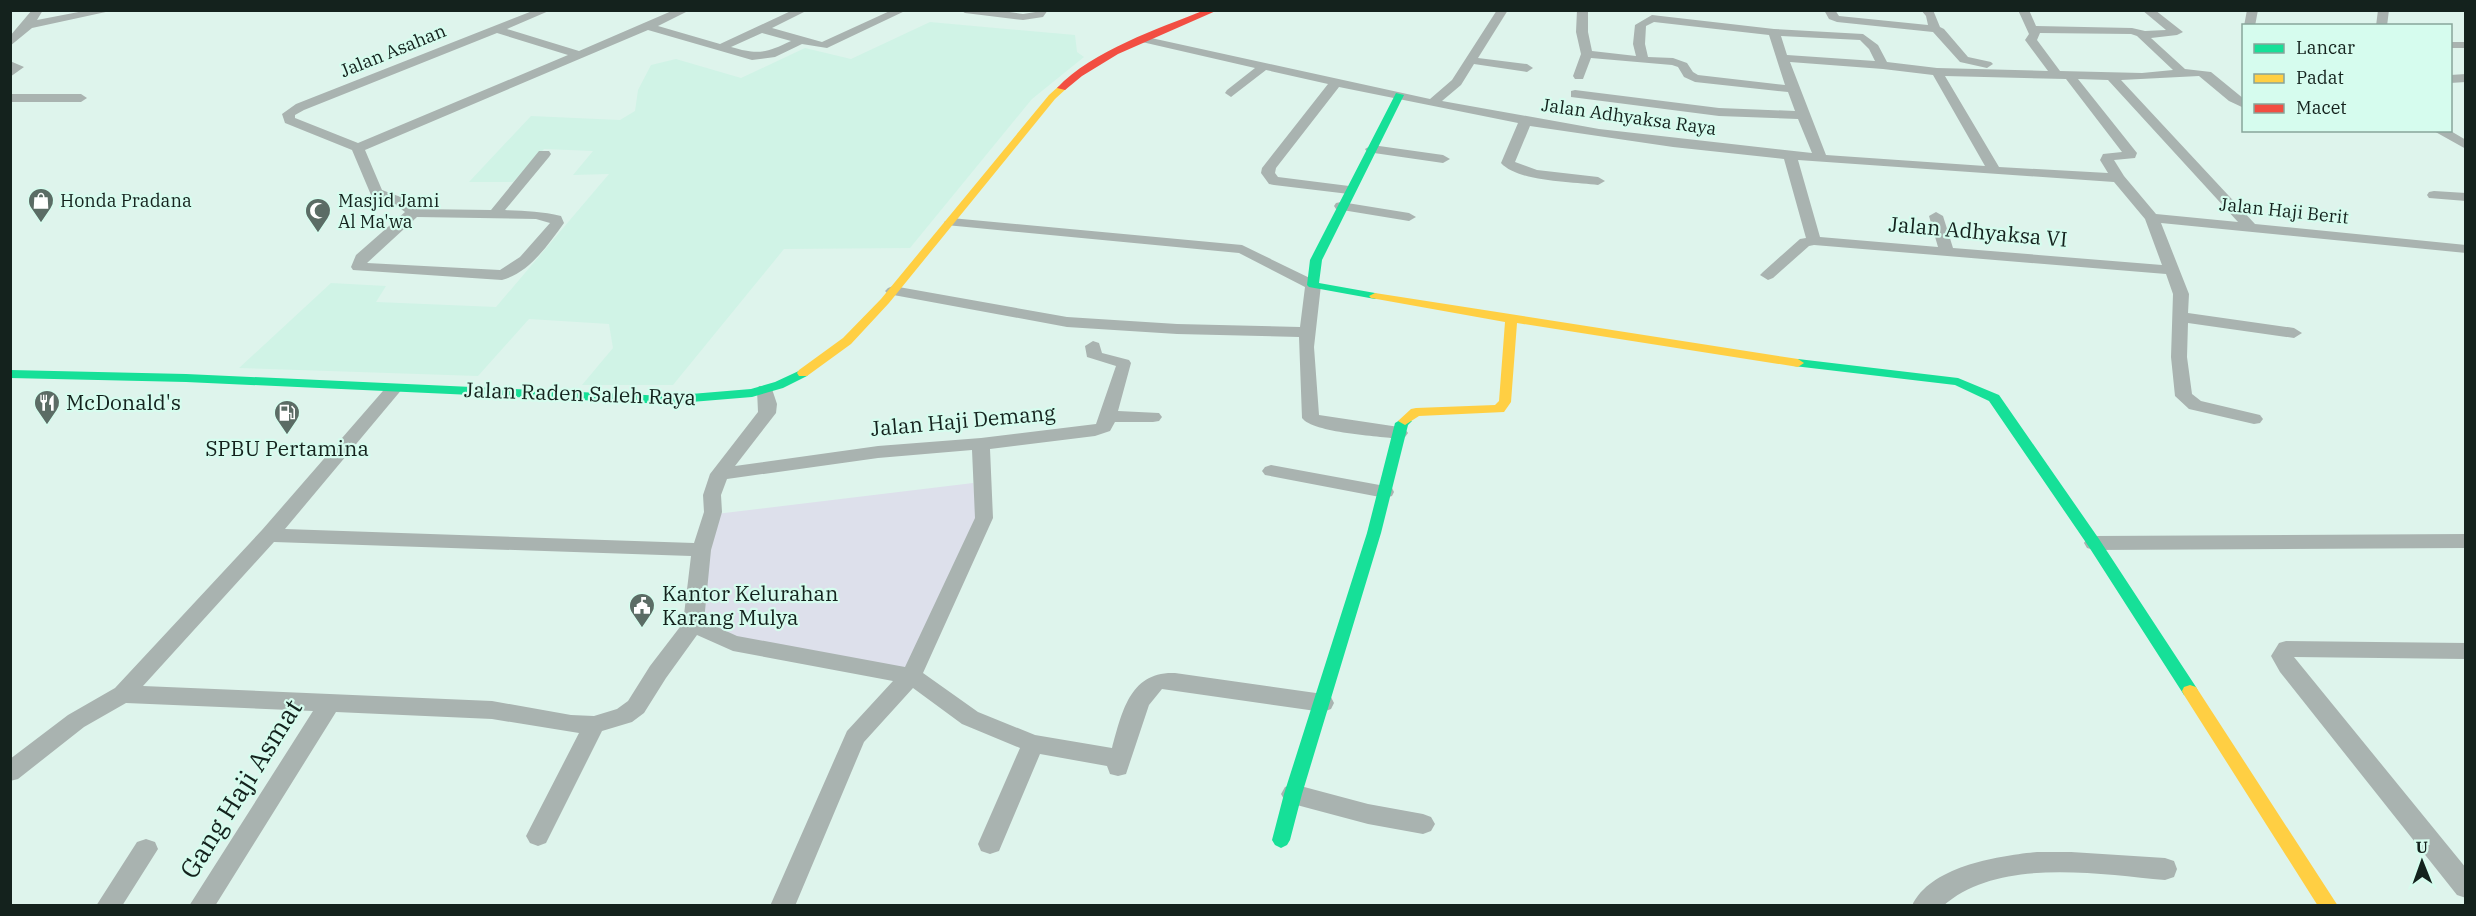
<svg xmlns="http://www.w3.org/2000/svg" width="2476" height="916" font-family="'IBM Plex Serif',serif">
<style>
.built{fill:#d0f3e6}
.green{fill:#dde0eb}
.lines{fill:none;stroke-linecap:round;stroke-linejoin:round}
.street{fill:#a9b3b0;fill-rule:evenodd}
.fast{fill:#16e098;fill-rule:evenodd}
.slow{fill:#ffcf43;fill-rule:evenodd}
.jam{fill:#f24e42;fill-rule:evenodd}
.labels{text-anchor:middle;stroke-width:4.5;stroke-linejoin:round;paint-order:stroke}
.far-street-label{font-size:18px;fill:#14221d;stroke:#d6fcee}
.far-poi-label{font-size:18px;fill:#14221d;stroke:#d6fcee;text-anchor:start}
.street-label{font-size:21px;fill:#14221d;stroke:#d6fcee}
.poi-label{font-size:21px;fill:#14221d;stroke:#d6fcee;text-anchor:start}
.near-street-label{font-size:26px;fill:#14221d;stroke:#d6fcee}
</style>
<rect width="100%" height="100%" fill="#def4ec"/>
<path class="built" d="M930,22L1075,35L1077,52L1084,57L1032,99L910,248L784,249L673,385H582L613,348L609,324L529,319L478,376L239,368L331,283L386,286L376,302L496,307L609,174L573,175L593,151L544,149L513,182H469L531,116L620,120L635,111L638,90L651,65L676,59L741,78L805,48L851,59Z"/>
<path class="green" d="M973,483L977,519L907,670L736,640L697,623L716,514Z"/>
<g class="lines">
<path class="street" d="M32,10H43L37,20L89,10H115L32,28L10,46V36Z
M535,10H551L507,29L579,51L674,10H690L658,26L720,44L793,10H808L772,28L822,42L892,10H907L827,48L802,44L775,57L752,60L648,30L365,150L382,190L406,199L417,209L491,210L539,151H549L551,154L549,157L505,210C524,211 542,211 561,216L564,223C548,245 529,273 502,280L353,270L351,267L356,255L405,212L396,205L371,195L352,150L285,123L282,114L296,104ZM497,33L568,55L358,143L295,118V115L304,110ZM762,33L791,41C766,53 758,55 731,47ZM417,217L536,219L550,223L520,257L500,270L367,263Z
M960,10H996L1023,14L1048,10L1043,17L1023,20L965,13Z
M1497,10H1508L1478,58L1527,64L1533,68L1527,72L1474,64L1461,85L1442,101L1599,129L1812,153L1798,119L1719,116L1571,97V91L1575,90L1719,108L1795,111L1788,92L1695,82L1684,77L1678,67L1672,65L1591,58L1583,79H1575L1573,76L1581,54L1576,32L1577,10H1588V32L1592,51L1636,56L1633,44L1635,25L1652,15L1774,29L1863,34L1878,45L1887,62L1937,68L2048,71L2025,40L2029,34L2018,10H2029L2036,26L2132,28L2145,31L2166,30L2142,10H2155L2183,32L2177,35L2151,38L2185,69L2211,72L2244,99V108L2229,101L2199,76L2121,80L2255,224L2466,245V253L2161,223L2189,294L2188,313L2294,328L2302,333L2294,338L2188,323L2187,357L2192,394L2201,401L2260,415L2263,419L2260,423L2254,424L2189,409L2175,396L2171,357L2173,294L2166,274L1814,245L1809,246L1773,278L1768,280L1760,275L1763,272L1800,239L1806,238L1784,159L1673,147L1530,126L1515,162L1537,170L1598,177L1605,181L1598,185C1573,182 1518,182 1501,163L1518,123L1339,87L1276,168L1275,173L1278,177L1349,186L1356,190L1349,194L1274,185L1269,184L1261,173L1262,168L1328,84L1266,70L1231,97L1225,93L1227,90L1255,68L1142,42L1136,39L1142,36L1430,99L1452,80ZM1654,22L1769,35L1785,85L1698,75L1693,72L1687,63L1673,58L1648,57L1645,44L1646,26ZM2040,33L2131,34L2137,36L2173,70L2142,73L2060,71L2037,40ZM1781,36L1860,40L1869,49L1875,61L1787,55ZM1790,62L1883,69L1933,75L1985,166L1826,155ZM1945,76L2066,79L2122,152L2103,154L2100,160L2108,173L1999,167ZM2078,79L2108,80L2238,222L2156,214L2124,176L2114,160L2135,158L2137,153ZM1798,160L2114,182L2145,219L2162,265L1953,248L1943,216L1936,212L1929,216L1938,247L1820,237Z
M1824,10H1835L1839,16L1928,25L1926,16L1921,10H1933L1940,27L1944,29L1968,57L1991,62L1993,64L1987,68L1960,62L1933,32L1837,22L1829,19Z
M2247,10H2258L2255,26H2244Z
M2378,10H2389L2387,26H2376Z
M2450,42H2466V48H2450Z
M10,61L24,67L10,77Z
M2466,74V82L2450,83V75Z
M10,94H81L87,98L81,102H10Z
M2432,130H2449L2466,140V149Z
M1372,145L1443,155L1450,159L1443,163L1367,152L1365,149Z
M2434,191L2466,193V201L2429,198L2427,195L2429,192Z
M1341,202L1409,213L1416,217L1409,221L1336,209L1334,206L1336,203Z
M951,218L1242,245L1318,282L1321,285L1314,347L1319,415L1399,427L1405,429L1408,433L1405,437L1399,439C1379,436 1313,433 1302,418L1299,337L1177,334L1067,327L888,294L885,291L888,288L893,286L1067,317L1177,324L1300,327L1305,287L1239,253L946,225L944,222Z
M1093,341L1099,343L1102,353L1129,360L1131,363L1118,411L1159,413L1162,417L1159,421L1153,422H1115L1110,431L1095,436L990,449L993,518L923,673L978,712L1035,735L1112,748C1122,712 1130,671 1175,673L1323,694L1331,697L1334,703L1331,709L1323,712L1162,689L1149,705L1126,774L1118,776L1110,774L1107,766L1040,754L999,851L990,854L981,851L978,844L1020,748L962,724L913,688L864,742L795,906H770L847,731L893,681L733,651L697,635L666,678L644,713L632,722L602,731L546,843L538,846L530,843L526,836L579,733L492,719L336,712L215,906H189L313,711L126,703L84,727L18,779L10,781V759L68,715L115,688L262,530L389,384H401L403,388L285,529L694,543L704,512L703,495L710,474L758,412L757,390L759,386H771L777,404L776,413L735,466L878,446L981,438L1096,424L1116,366L1087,357L1085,346ZM972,450L975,518L905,667L737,636L704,621L711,550L722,512L721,495L727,479L878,458ZM274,542L691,556L683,623L650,666L628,701L617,709L594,716L571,715L492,701L143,686Z
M1271,465L1385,486L1392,488L1394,492L1392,496L1385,498L1265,475L1262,471L1265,467Z
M2466,534V548L2094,550L2087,548L2084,543L2087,538L2094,536Z
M2286,641L2466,643V659L2294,657L2466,868V898L2457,895L2280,672L2271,656L2279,643Z
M1293,784L1368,804L1423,814L1431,817L1435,824L1431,831L1423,834L1368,824L1293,804L1285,801L1281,794L1285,787Z
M146,839L155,842L158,849L122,906H96L137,842Z
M2037,852H2071L2165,858L2174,861L2177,869L2174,877L2165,880C2097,874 1998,857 1943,906H1912C1930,866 1999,856 2037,852Z"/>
<path class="fast" d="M1396,93L1404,95L1322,260L1319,283L1375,293L1381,296L1375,299L1309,287L1307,285L1310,260Z
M1798,359L1958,378L1999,395L2099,539L2196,687L2198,691L2196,695L2190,697L2184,695L2089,547L1989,401L1955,385L1794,366L1792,363L1794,360Z
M803,369L807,370L809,373L807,376L783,388L752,397L667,404L186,382L10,378V370L186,374L667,396L751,389L775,382Z
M1405,417L1412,421L1408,425L1381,533L1302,794L1290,840L1287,845L1281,848L1275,845L1272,840L1284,794L1367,533L1395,423Z"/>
<path class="slow" d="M1059,86L1067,88L1055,99L889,303L851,344L807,376H799L797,373L799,370L843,338L881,299L1049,95Z
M1375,293L1798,359L1804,363L1798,367L1517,323L1511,402L1504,412L1419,416L1405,425L1398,421L1411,409L1416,408L1495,405L1499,401L1505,322L1371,298L1369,296Z
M2190,685L2196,687L2338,906H2318L2184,695L2182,691L2184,687Z"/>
<path class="jam" d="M1205,10H1218L1118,54L1082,76L1065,90L1057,88C1093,50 1158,29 1205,10Z"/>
</g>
<defs>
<symbol id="shop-pin" viewBox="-11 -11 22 30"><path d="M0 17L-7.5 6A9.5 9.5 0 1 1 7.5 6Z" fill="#5b6c65" stroke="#d6fcee"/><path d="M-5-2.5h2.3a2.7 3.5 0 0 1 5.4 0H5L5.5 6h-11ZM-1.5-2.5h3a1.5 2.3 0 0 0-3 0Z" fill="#fff"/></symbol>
<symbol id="mosque-pin" viewBox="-11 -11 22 30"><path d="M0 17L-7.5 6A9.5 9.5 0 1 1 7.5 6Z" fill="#5b6c65" stroke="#d6fcee"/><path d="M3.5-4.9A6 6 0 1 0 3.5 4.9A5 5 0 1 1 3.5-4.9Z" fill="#fff"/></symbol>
<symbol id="restaurant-pin" viewBox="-11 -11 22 30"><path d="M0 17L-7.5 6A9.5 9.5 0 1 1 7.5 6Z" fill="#5b6c65" stroke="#d6fcee"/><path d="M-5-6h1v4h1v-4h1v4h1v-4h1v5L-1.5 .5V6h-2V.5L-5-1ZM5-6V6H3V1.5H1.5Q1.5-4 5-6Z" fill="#fff"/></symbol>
<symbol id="fuel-pin" viewBox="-11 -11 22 30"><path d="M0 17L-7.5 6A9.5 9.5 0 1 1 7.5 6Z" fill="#5b6c65" stroke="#d6fcee"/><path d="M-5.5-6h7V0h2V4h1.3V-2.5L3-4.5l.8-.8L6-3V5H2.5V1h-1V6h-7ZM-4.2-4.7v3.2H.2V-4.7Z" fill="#fff"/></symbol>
<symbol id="civic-pin" viewBox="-11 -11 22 30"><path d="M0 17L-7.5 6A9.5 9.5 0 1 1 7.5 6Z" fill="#5b6c65" stroke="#d6fcee"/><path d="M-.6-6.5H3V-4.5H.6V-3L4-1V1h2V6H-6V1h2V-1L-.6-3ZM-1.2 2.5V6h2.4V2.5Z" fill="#fff"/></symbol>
</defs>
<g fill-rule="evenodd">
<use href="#shop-pin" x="26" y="186" width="30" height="40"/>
<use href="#mosque-pin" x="303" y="196" width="30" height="40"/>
<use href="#restaurant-pin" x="32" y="388" width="30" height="40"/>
<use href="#fuel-pin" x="272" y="398" width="30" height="40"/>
<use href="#civic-pin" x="627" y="591" width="30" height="40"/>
</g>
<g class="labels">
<g class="far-street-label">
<text transform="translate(393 51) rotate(-22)" y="6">Jalan Asahan</text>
<text transform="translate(1629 117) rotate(8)" y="6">Jalan Adhyaksa Raya</text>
<text transform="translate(2284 211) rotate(6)" y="6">Jalan Haji Berit</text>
</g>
<g class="far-poi-label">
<text x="60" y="207">Honda Pradana</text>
<text x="338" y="207">Masjid Jami<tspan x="338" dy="21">Al Ma'wa</tspan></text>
</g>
<g class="street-label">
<text transform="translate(1978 232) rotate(5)" y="7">Jalan Adhyaksa VI</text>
<text transform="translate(580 394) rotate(2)" y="7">Jalan Raden Saleh Raya</text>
<text transform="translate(963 421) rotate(-5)" y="7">Jalan Haji Demang</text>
</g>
<g class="poi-label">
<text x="66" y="410">McDonald's</text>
<text x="287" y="456" text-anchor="middle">SPBU Pertamina</text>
<text x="662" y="601">Kantor Kelurahan<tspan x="662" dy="24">Karang Mulya</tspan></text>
</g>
<g class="near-street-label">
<text transform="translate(241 789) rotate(-58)" y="9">Gang Haji Asmat</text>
</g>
</g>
<rect width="2476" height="916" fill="none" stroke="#14221d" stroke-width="24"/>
<rect x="2242" y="24" width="210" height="108" fill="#d6fcee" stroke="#88a59a" stroke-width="1.5"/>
<rect x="2254" y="44" width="30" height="9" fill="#16e098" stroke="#88a59a" stroke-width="1.5"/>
<text x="2296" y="54" font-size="18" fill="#14221d">Lancar</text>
<rect x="2254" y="74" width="30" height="9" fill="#ffcf43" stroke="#88a59a" stroke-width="1.5"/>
<text x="2296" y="84" font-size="18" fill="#14221d">Padat</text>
<rect x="2254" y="104" width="30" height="9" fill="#f24e42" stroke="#88a59a" stroke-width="1.5"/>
<text x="2296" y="114" font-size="18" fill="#14221d">Macet</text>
<g transform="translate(2422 862) rotate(359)" stroke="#d6fcee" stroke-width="4.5" paint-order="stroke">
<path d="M0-4.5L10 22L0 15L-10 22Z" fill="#14221d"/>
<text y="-9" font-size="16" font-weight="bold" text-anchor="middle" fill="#14221d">U</text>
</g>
</svg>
